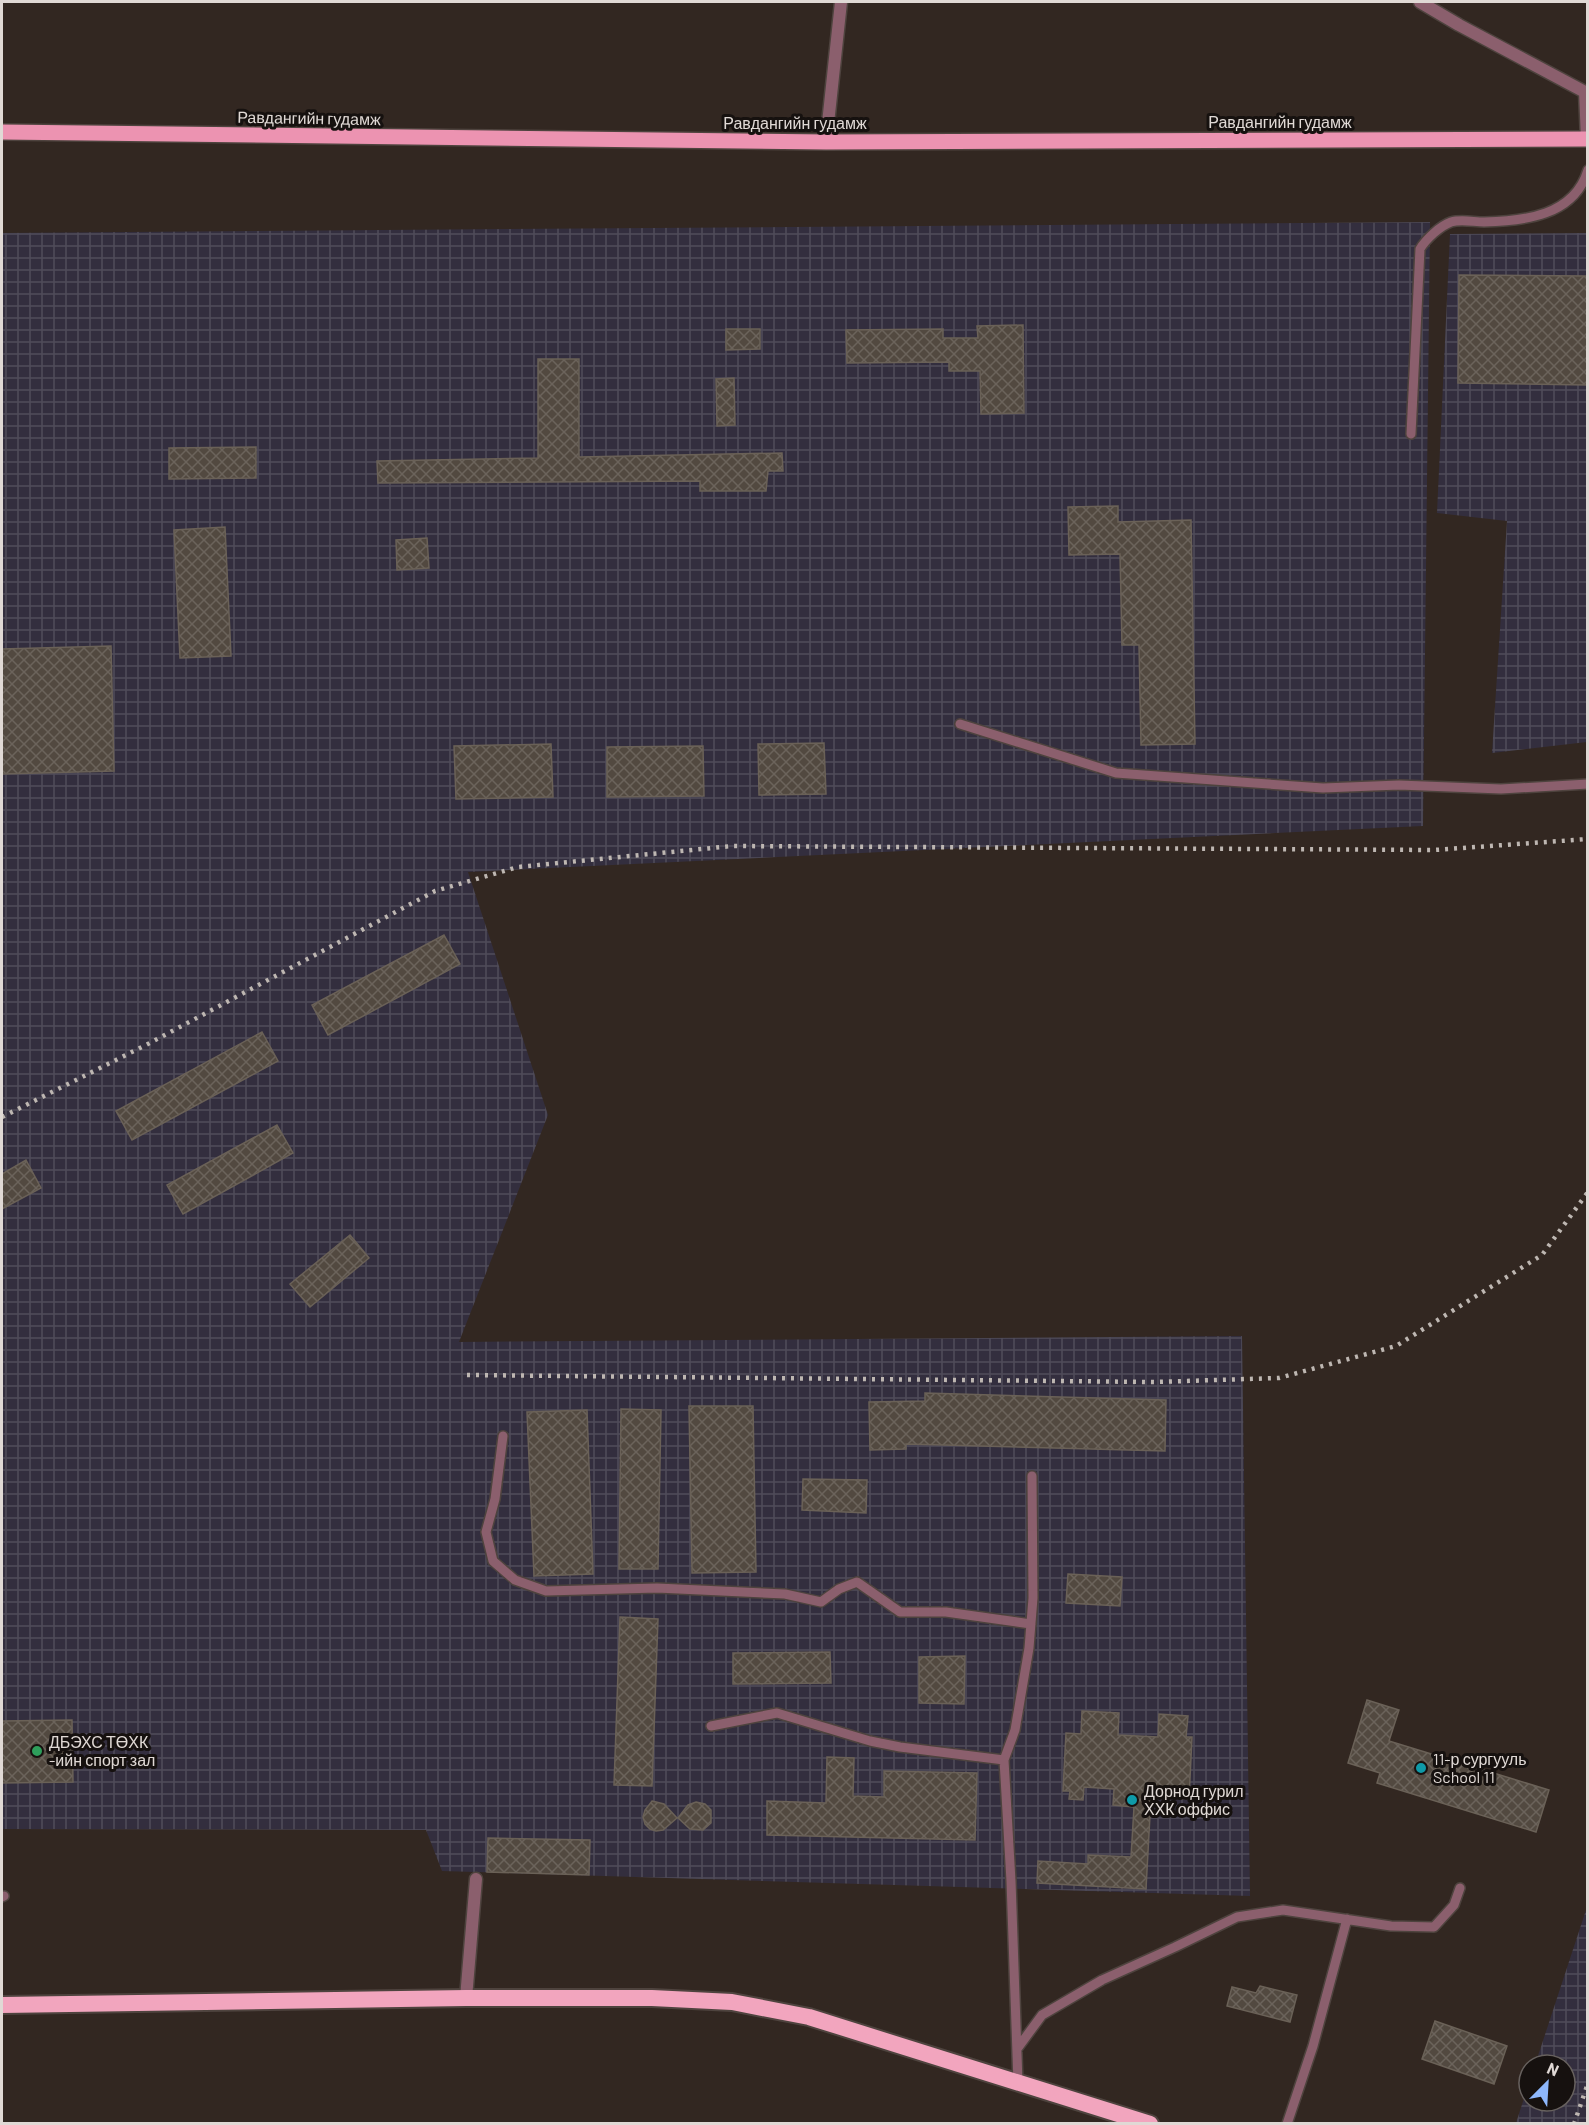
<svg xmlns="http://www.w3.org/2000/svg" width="1589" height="2125" font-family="Barlow,sans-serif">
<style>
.industrial{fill:url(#industrial-grid)}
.building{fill:url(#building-cross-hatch);stroke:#6a6157;stroke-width:1.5}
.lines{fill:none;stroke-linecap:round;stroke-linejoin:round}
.service-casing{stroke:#4e433e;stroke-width:12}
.minor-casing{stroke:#4e433e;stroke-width:15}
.primary-casing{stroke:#4e433e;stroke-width:18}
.trunk-casing{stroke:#4e433e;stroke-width:20}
.service{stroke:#8b5f6d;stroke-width:9}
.minor{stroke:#8b5f6d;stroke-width:12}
.primary{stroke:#ec93b1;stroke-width:15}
.trunk{stroke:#f2a5be;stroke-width:16}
.rail{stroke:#beb7b2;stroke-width:4.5;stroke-dasharray:3 6;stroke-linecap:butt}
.leisure-dot{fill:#2e9e5b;stroke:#16110f;stroke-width:2}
.culture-dot{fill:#0f9aa8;stroke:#16110f;stroke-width:2}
.labels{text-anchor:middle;stroke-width:6;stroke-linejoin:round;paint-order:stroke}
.street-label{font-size:16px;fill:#e0d9d5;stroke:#16110f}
.poi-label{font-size:16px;fill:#e0d9d5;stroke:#16110f;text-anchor:start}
</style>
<defs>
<pattern id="industrial-grid" width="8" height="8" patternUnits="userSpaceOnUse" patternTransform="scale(1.5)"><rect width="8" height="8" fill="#332e3e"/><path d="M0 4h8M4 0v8" fill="none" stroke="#504c59"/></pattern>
<pattern id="building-cross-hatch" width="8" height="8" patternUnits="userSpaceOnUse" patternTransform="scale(1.5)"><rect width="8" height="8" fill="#524940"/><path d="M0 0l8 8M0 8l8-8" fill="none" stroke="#6b635b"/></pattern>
</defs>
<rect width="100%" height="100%" fill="#322721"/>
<path class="industrial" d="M1430,222L1423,826L468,872L548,1115L459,1342L1242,1336L1250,1896L442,1871L426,1830L2,1829V233Z
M1587,233V742L1492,753L1507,521L1437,513L1450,234Z
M1587,1907V2123H1516L1529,2083V2101H1565V2065H1535Z"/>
<path class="building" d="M1459,275L1587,276V385L1458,383Z
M1023,325L1024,413L981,414L980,371H949V362L847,363L846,330L943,329V338H978L977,326Z
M726,329H760V349L726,350Z
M538,359H579V457L782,453L783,471H768L766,491H700V481L378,483L377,461L538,458Z
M734,378L735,425L717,426L716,379Z
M256,447V478L169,479V448Z
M1118,506V522L1191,520L1195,744L1141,745L1139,645H1122L1120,554L1069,555L1068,507Z
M225,527L231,656L180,658L174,530Z
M427,538L429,568L397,570L396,540Z
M111,646L114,771L2,774V649Z
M824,743L826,794L759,795L758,744Z
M551,744L553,797L456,799L454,746Z
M703,746L704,796L607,797V747Z
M444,935L460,964L328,1035L312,1005Z
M262,1032L278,1061L132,1140L116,1111Z
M277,1125L293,1153L183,1214L167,1185Z
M26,1160L41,1188L2,1209V1174Z
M350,1235L369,1258L310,1307L290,1284Z
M925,1393L1166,1400L1165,1451L906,1444V1449L870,1450L869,1402L925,1401Z
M689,1406H753L756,1572L692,1573Z
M621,1409L661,1410L658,1569H619Z
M587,1410L593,1574L534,1576L527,1412Z
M803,1479L867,1480L866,1513L802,1510Z
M1068,1574L1122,1577L1120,1606L1066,1603Z
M620,1617L658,1619L652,1786L614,1785Z
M830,1652L831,1683L733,1684V1653Z
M965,1656L964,1704L919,1703V1657Z
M1367,1700L1399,1710L1389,1741L1549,1790L1536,1832L1377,1783L1380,1773L1348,1763Z
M1082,1711L1119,1713L1118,1735L1158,1737L1159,1714L1188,1716L1186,1737H1192L1189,1799L1151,1797L1146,1889L1037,1883L1038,1861L1088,1864V1855L1131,1857L1134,1807L1113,1805L1114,1789L1084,1787L1083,1800L1069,1799L1070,1791H1063L1066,1733L1081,1734Z
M72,1720L73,1782L2,1783V1721Z
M827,1757L854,1758L853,1796L884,1797V1771L977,1773L975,1840L767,1835V1801L826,1803Z
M652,1801L664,1804L677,1818L663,1830L656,1831L650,1829L645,1824L643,1817L645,1810Z
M696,1802L705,1804L711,1810V1823L703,1830L690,1829L678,1818L688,1805Z
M488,1838L590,1840L589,1875L487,1872Z
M1260,1986L1297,1995L1290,2022L1227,2006L1232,1987L1256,1993Z
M1435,2021L1507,2046L1494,2084L1422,2059Z"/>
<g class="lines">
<defs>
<path id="service" d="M1411,434L1420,249C1426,239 1440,226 1451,222C1461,219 1474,222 1484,222C1524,221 1574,216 1588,170
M960,724L1116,773L1323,788L1399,785L1501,789L1588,784
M503,1436L495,1499L486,1532L493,1561L515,1580L546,1591L657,1588L785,1594L821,1602L839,1589L857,1582L900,1612H946L1031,1624
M711,1726L777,1713L870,1741L900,1747L1004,1760
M2,1897L4,1896
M1017,2049L1042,2015L1102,1980L1175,1947L1237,1917L1283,1910L1391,1926L1434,1927L1454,1905L1460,1888
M1018,2083L1011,1881L1004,1760L1015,1730L1029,1648L1033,1598L1032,1476
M1287,2124L1313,2046L1347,1919"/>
<path id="minor" d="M1420,2L1459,25L1585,92L1587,139
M826,142L841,2
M466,1998L476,1879"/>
<path id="primary" d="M2,132L826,142L1588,139"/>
<path id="trunk" d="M2,2005L466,1998H652L732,2002L809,2017L1150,2124"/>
</defs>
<use href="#service" class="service-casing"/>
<use href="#minor" class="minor-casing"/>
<use href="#primary" class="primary-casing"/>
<use href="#trunk" class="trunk-casing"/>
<use href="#service" class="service"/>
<use href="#minor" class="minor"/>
<use href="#primary" class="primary"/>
<use href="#trunk" class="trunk"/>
<path class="rail" d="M2,1117L146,1045L435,891L518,867L732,846L1434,850L1588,839
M467,1375L1154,1382L1279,1378L1396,1346L1542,1255L1588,1192
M1574,2124L1588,2083"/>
</g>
<circle class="leisure-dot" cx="37" cy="1751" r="6"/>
<g class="culture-dot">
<circle cx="1421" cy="1768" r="6"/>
<circle cx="1132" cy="1800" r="6"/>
</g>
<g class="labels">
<g class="street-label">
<text transform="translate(309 118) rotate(1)" y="6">Равдангийн гудамж</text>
<text x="1280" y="128">Равдангийн гудамж</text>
<text x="795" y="129">Равдангийн гудамж</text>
</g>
<g class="poi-label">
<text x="49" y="1748">ДБЭХС ТӨХК<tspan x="49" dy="18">-ийн спорт зал</tspan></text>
<text x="1433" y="1765">11-р сургууль<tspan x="1433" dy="18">School 11</tspan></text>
<text x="1144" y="1797">Дорнод гурил<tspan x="1144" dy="18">ХХК оффис</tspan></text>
</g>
</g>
<rect width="1589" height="2125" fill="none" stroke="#e0d9d5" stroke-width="6"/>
<g transform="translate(1547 2083) rotate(24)"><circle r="28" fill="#16110f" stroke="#67615e" stroke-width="1.5"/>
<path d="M0-4.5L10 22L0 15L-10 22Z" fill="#8eb8fd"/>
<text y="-9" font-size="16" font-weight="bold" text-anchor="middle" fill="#e0d9d5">N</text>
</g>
</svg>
